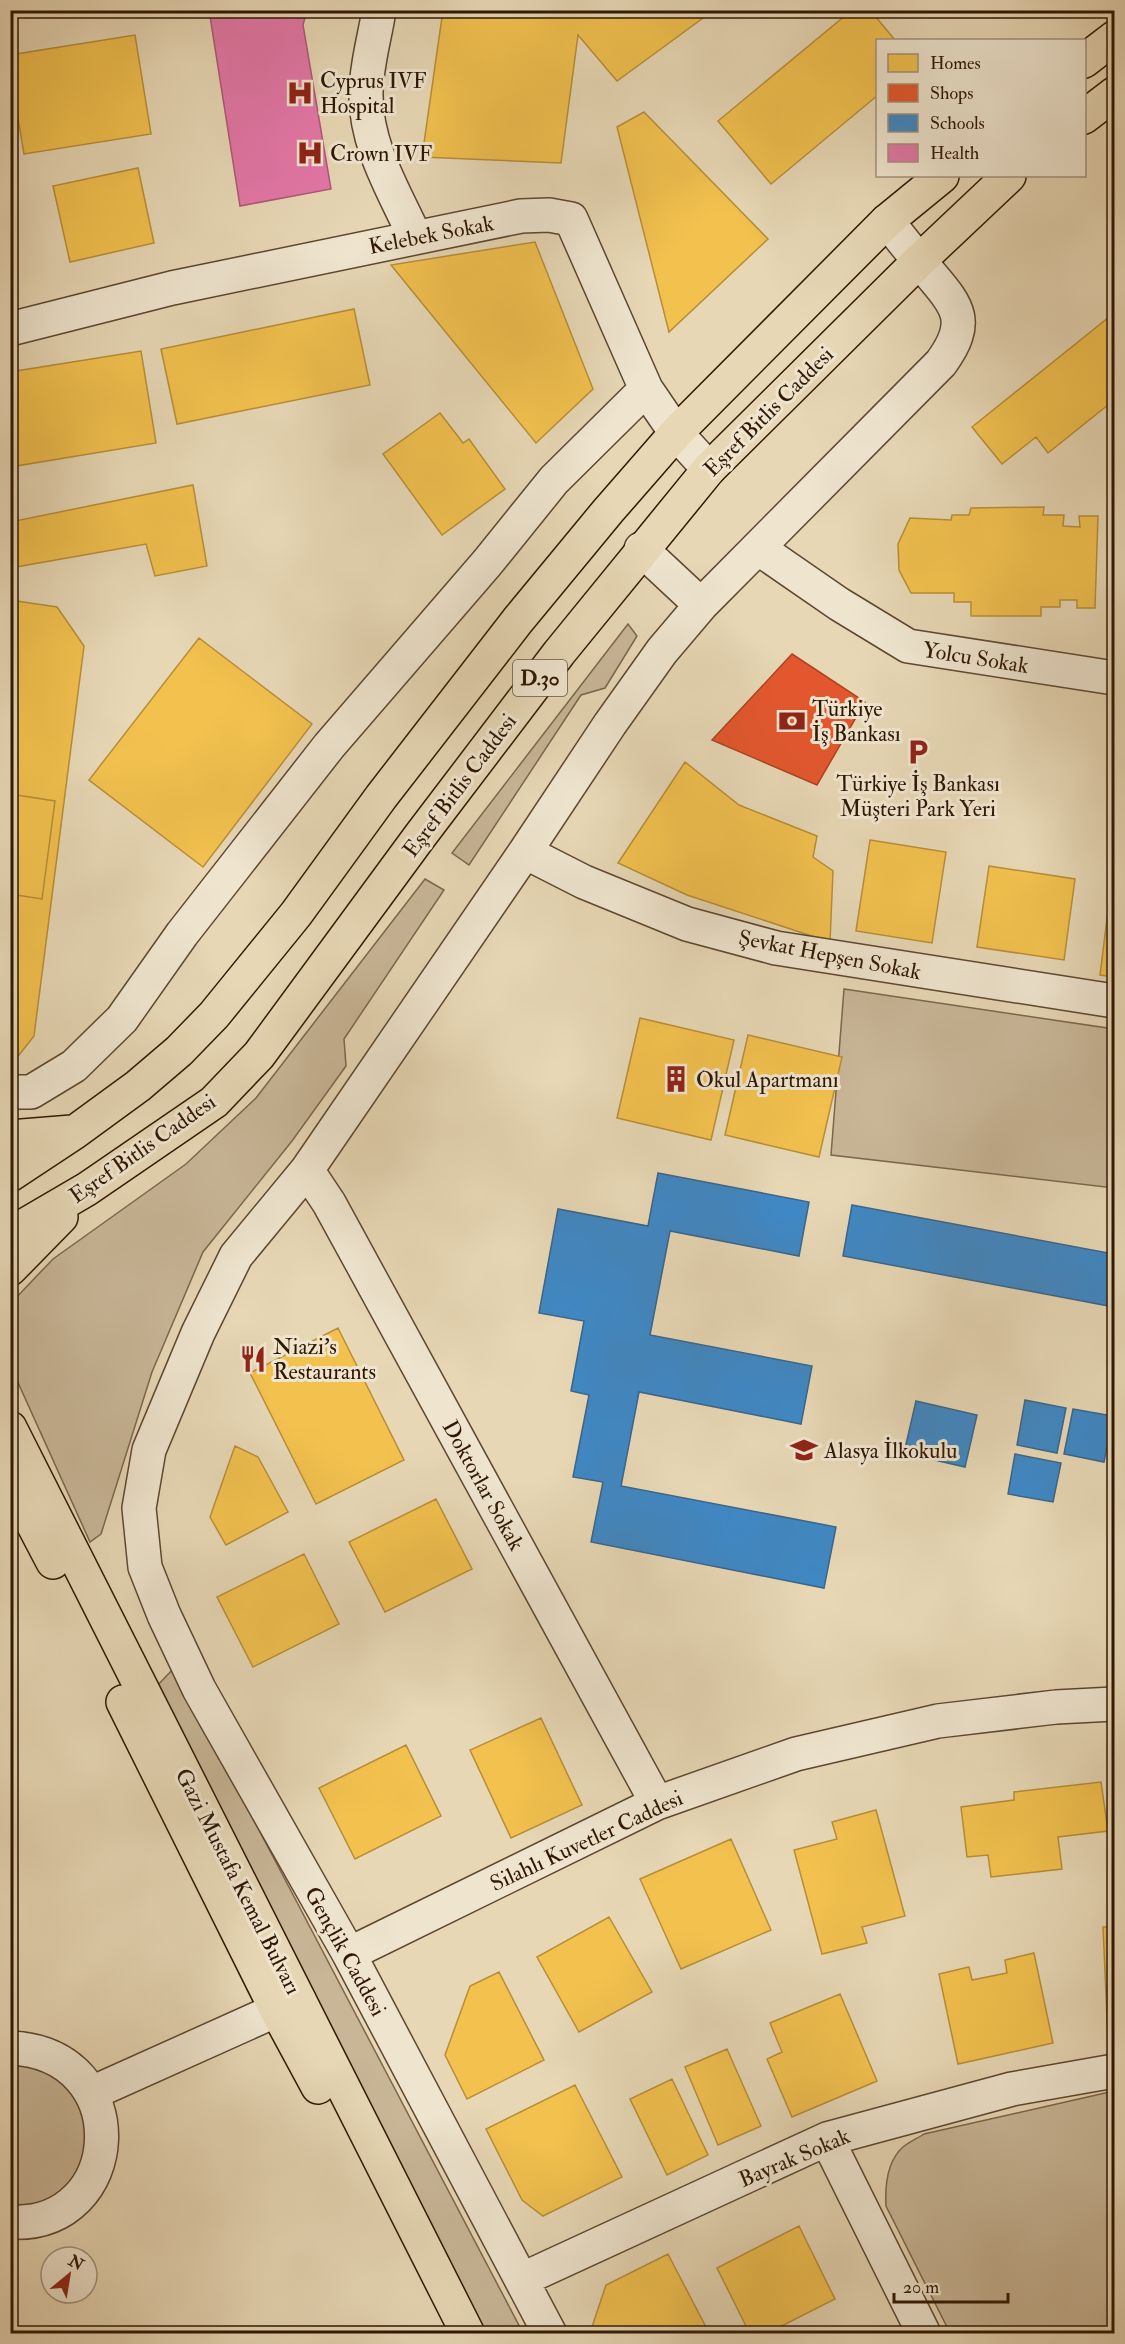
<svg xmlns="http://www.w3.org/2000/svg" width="1125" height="2344" font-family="'IM FELL Double Pica',serif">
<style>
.green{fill:#c8b697;stroke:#7c664d;stroke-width:1.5}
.homes{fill:#f2c14e;stroke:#b88e38;stroke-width:1.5}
.shops{fill:#e4572e;stroke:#ae4421;stroke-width:1.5}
.schools{fill:#3f88c5;stroke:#3a668b;stroke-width:1.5}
.health{fill:#e377a8;stroke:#ad5a76;stroke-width:1.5}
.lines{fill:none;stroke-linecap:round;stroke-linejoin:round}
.minor-casing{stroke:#5d4730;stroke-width:36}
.major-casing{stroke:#2f1703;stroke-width:36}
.minor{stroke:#efe5cf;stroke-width:33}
.major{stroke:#e7d7b5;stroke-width:33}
.labels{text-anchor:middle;stroke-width:6;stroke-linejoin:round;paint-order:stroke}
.shield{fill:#efe5cf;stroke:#695540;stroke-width:1.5}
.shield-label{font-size:21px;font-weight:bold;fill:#2f1703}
.poi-label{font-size:22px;fill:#2f1703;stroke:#efe5cf;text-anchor:start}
.street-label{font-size:22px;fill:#2f1703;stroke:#efe5cf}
</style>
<rect width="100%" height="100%" fill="#e7d7b5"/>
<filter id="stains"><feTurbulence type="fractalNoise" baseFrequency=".00333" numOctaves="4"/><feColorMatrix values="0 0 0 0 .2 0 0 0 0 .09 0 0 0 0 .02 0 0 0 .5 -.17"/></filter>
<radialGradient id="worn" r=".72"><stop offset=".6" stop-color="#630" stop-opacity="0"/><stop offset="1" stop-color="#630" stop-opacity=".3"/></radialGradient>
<path class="green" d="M628,624L637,636L605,688L581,695L469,865L452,853Z
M425,879L444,890L344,1039L346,1066L292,1141L203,1252L152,1372L101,1534L90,1542L11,1367V1303L53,1259L186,1164L256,1098Z
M844,989L1114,1029V1188L831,1155Z
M174,1668L523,2333H486L156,1687Z
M10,2066C18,2066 27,2066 34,2067C114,2087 105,2210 11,2207Z
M1114,2091V2333H950L886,2206C885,2187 887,2161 903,2147C909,2142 918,2138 924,2134Z"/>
<path class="homes" d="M443,10H714L617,81L578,35L561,163L422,157Z
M852,10H870L895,40H878V95L771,184L718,121Z
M135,35L151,134L24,154L10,72V55Z
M644,112L768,239L669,332L617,127Z
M138,168L154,243L70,262L53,186Z
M535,242L593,389L536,443L391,265Z
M354,309L370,385L177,424L161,349Z
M1114,313V404L1113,401L1048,453L1036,437L1002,464L972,427Z
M141,351L156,443L10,467V372Z
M440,413L463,443L469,439L505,489L442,535L383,454Z
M193,485L207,566L155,576L146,544L10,568V522Z
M1044,507L1043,515H1064L1063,526L1080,527L1079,516H1098L1095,608H1077V600H1060V607H1041V616H971V602H954V593H911L899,570L898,544L910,518L951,520L952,515H969L971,508Z
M10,600L57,607L84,646L34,1036L16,1059H10Z
M199,638L312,724L203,867L89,780Z
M685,762L739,805L817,836L813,857L833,871L830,942L687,895L618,863Z
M10,794L55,801L42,899L10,894Z
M870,840L946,852L932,943L856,931Z
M989,866L1075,879L1064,960L977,947Z
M1112,878L1114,879V977L1100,975Z
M640,1018L734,1040L711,1140L617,1118Z
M748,1035L842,1057L819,1157L725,1135Z
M338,1328L404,1460L316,1504L250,1373Z
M235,1446L258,1457L288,1512L226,1545L210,1517Z
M436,1499L472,1569L385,1612L349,1542Z
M304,1554L339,1624L253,1667L217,1597Z
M541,1718L582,1805L511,1838L470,1750Z
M406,1745L441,1816L355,1859L319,1788Z
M1101,1782L1108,1831L1058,1837L1062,1869L991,1877L988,1855L967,1857L961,1807L1014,1800V1792Z
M876,1810L905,1916L862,1927L867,1943L822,1954L794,1850L837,1839L832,1822Z
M731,1839L771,1930L681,1969L640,1879Z
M609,1917L652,1992L579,2032L537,1957Z
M1103,1927H1114V2038L1108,2039Z
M1034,1953L1053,2043L958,2064L939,1974L969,1967L972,1980L1007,1973L1005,1960Z
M499,1972L544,2060L467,2099L445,2055L470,1986Z
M840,1994L877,2081L792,2117L767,2059L782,2052L770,2023Z
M727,2049L761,2126L718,2145L685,2067Z
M672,2079L708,2155L667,2175L630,2099Z
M575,2085L622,2177L543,2216L522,2200L486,2129Z
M799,2226L835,2299L766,2334H750L717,2268Z
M668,2254L708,2331L703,2334H596L592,2327L606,2285Z"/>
<path class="shops" d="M792,654L865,702L817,785L712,740Z"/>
<path class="schools" d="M658,1173L809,1202L799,1256L670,1231L650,1335L812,1366L801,1424L639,1392L621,1486L836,1527L824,1588L591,1542L603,1482L573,1477L589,1395L571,1391L584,1321L539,1313L558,1209L648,1226Z
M852,1205L1114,1254V1307L843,1256Z
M1025,1400L1066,1408L1057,1453L1017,1445Z
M916,1401L977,1415L965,1467L904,1453Z
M1073,1409L1113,1416L1104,1462L1064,1454Z
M1015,1454L1061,1463L1053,1502L1008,1494Z"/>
<path class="health" d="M209,10H307L303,25L331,189L240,206Z"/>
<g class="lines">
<defs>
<path id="minor" d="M379,10C375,37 366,66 366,93C365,145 394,191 415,237
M10,329L172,288L521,216L549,215L571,219L646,389L676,433L709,469
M758,548L839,604L908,646L1114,678
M641,549L701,605
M525,852L584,882L687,924L776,948L1114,1001
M10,1092H31L74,1066L122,1019L182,934L329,746L487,563L554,480L646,389
M307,1170L329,1203L657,1803
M349,1954L657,1803L796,1754L938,1721L1056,1707L1114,1704
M10,2048C138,2053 126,2229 10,2222
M92,2093L299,2000
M827,2139L924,2334
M523,2279L827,2139L1012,2089L1114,2071
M550,2334L349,1954L199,1689L164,1615L145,1567L139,1508L149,1450L198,1333L236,1256L307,1170L525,852L610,724L662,651L701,605L941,363C973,319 956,305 926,269C913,254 900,237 887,221"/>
<path id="major" d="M1084,61L1114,38
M1084,117L1114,94
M10,1137L72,1132
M10,1175L75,1132L138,1086L179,1051L214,1015L296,914L381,797L518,620L608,511L676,433L887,221L942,176
M10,1234L87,1189L214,1102L259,1055L420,836L559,653L709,469L919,261L1009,176
M10,1269L61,1217
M10,1428L468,2334
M10,1480L53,1562
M123,1702L277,2011L318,2087"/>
</defs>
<use href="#minor" class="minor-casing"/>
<use href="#major" class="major-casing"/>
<use href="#minor" class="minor"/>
<use href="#major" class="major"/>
</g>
<defs>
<symbol id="hospital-bare" viewBox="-9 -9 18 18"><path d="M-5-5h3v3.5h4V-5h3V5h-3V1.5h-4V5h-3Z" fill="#8f2418" stroke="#efe5cf" stroke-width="2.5" paint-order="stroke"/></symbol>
<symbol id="bank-bare" viewBox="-9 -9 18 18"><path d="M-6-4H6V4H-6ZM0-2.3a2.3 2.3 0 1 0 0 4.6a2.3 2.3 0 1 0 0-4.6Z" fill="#8f2418" stroke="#efe5cf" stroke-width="2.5" paint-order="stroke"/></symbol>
<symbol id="parking-bare" viewBox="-9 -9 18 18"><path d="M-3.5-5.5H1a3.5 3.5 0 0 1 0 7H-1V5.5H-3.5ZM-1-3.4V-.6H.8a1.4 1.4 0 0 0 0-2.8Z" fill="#8f2418" stroke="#efe5cf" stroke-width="2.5" paint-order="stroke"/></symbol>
<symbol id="building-bare" viewBox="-9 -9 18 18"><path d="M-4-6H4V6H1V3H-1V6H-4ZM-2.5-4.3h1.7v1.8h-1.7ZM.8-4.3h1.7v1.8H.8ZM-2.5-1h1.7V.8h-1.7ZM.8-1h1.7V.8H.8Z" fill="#8f2418" stroke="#efe5cf" stroke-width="2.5" paint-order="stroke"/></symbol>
<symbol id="restaurant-bare" viewBox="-9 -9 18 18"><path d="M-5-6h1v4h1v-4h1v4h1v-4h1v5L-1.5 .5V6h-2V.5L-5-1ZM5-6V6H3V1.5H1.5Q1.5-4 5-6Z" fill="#8f2418" stroke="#efe5cf" stroke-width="2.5" paint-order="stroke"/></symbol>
<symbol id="school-bare" viewBox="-9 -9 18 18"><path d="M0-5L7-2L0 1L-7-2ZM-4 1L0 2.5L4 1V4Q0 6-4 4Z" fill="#8f2418" stroke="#efe5cf" stroke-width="2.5" paint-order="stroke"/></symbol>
</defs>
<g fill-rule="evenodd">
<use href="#hospital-bare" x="281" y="74" width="38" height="38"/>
<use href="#hospital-bare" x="291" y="134" width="38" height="38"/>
<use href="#bank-bare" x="773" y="702" width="38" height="38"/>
<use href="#parking-bare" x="899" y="733" width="38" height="38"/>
<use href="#building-bare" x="657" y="1060" width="38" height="38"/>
<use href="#restaurant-bare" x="234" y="1340" width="38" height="38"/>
<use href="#school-bare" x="785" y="1431" width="38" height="38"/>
</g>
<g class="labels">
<rect class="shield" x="513" y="660" width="54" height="36" rx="4.5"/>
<g class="shield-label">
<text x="540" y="685">D.30</text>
</g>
<g class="poi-label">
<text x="320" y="88">Cyprus IVF<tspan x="320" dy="25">Hospital</tspan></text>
<text x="330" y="161">Crown IVF</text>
<text x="812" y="716">Türkiye<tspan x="812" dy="25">İş Bankası</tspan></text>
<text x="918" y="791" text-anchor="middle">Türkiye İş Bankası<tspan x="918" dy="25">Müşteri Park Yeri</tspan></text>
<text x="696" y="1087">Okul Apartmanı</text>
<text x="273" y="1354">Niazi's<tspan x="273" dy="25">Restaurants</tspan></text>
<text x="824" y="1458">Alasya İlkokulu</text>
</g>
<g class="street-label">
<text transform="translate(431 234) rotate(-11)" y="8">Kelebek Sokak</text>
<text transform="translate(768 411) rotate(-45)" y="8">Eşref Bitlis Caddesi</text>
<text transform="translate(976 657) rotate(9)" y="8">Yolcu Sokak</text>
<text transform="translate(459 785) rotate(-53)" y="8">Eşref Bitlis Caddesi</text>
<text transform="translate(830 954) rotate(11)" y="8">Şevkat Hepşen Sokak</text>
<text transform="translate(142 1148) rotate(-35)" y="8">Eşref Bitlis Caddesi</text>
<text transform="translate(484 1485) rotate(61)" y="8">Doktorlar Sokak</text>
<text transform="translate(586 1840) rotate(-25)" y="8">Silahlı Kuvetler Caddesi</text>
<text transform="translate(239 1881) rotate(63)" y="8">Gazi Mustafa Kemal Bulvarı</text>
<text transform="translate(346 1951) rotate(61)" y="8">Gençlik Caddesi</text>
<text transform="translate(794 2157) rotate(-23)" y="8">Bayrak Sokak</text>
</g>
</g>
<rect width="1125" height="2344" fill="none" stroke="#e7d7b5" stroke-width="36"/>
<rect x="12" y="12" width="1101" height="2320" fill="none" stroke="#2f1703" stroke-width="3"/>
<rect x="18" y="18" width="1089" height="2308" fill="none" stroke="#2f1703" stroke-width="1.5"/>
<rect x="876" y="39" width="210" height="138" fill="#efe5cf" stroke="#a2937d" stroke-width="1.5"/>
<rect x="888" y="54" width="30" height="18" fill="#f2c14e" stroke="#a2937d" stroke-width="1.5"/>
<text x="930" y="69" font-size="18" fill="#2f1703">Homes</text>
<rect x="888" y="84" width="30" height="18" fill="#e4572e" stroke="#a2937d" stroke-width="1.5"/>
<text x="930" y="99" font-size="18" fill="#2f1703">Shops</text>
<rect x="888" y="114" width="30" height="18" fill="#3f88c5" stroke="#a2937d" stroke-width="1.5"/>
<text x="930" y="129" font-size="18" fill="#2f1703">Schools</text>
<rect x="888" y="144" width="30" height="18" fill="#e377a8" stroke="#a2937d" stroke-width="1.5"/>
<text x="930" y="159" font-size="18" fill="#2f1703">Health</text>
<g transform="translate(69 2275) rotate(30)"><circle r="28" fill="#efe5cf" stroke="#a2937d" stroke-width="1.5"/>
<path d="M0-4.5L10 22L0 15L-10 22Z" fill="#8f2418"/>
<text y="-9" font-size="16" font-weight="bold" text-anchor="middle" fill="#2f1703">N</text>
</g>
<path d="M894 2293v9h114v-9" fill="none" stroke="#2f1703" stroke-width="3"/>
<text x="903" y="2293" font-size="18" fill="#2f1703" stroke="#efe5cf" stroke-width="4.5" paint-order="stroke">20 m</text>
<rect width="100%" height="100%" filter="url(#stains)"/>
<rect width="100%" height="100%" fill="url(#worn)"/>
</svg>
